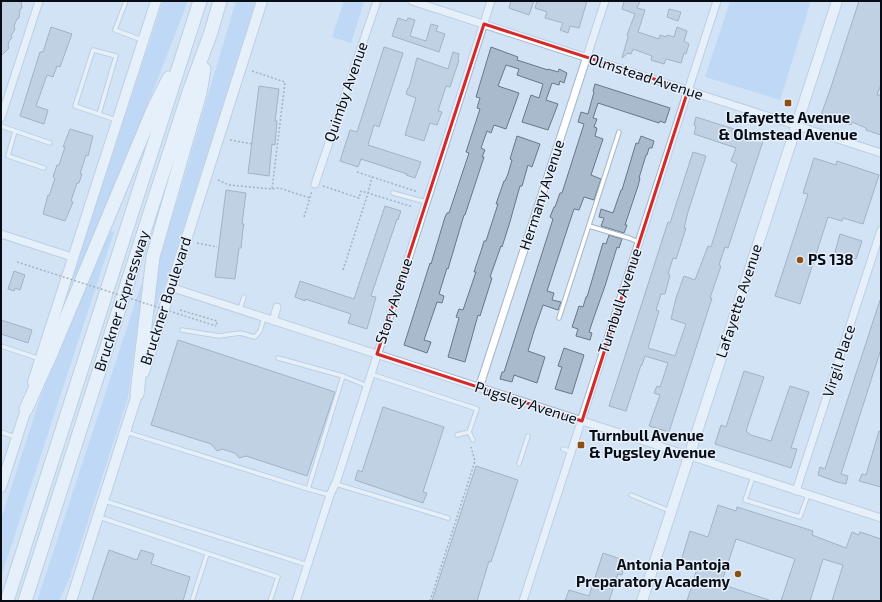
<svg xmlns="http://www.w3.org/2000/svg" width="882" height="602" font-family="'Exo 2',sans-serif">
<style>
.green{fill:#a7cbf4}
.building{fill:#aabacd;stroke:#687788}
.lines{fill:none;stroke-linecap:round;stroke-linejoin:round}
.lane-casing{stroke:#a5b5c8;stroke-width:5.5}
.street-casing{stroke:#a5b5c8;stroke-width:9}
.secondary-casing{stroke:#a5b5c8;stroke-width:12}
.highway-casing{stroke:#a5b5c8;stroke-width:15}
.path{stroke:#6b7682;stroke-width:1.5;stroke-dasharray:2 2;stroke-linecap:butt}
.lane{stroke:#fff;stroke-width:3.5}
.street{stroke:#fff;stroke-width:7}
.secondary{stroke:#fff;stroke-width:10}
.highway{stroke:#fff;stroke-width:13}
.path-bridge{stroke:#6b7682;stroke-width:1.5;stroke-dasharray:2 2;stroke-linecap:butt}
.marked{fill:none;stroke:#d62828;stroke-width:3;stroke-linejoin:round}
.poi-dot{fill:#8d4f13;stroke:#e5effb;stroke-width:1.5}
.labels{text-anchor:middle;stroke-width:3;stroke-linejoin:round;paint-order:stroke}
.street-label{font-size:15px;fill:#080d13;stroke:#e5effb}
.poi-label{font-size:15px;font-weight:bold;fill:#080d13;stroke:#e5effb;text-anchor:start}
</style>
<rect width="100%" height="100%" fill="#d2e3f6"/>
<path class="green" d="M163,1H188L146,109L85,257L68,290Z
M236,1H256L168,276L152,319L150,310L160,253L178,199L208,95Z
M344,1L364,2L351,43L332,37Z
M730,1H811L780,100L705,77Z
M109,231L114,232L1,577V519L41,395Z
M141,285L143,286L128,397L70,577L59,601H37Z"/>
<path class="building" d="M1,1H21L22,8L20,9L19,18L17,19L14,26L15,29L11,36L12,38L9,41L8,46L9,48L1,56Z
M511,1H534L529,15L509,8Z
M537,1H587L579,28L570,26L568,33L560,30L563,23L545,18L547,12L535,8Z
M624,1H640L637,8L645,10L638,32L659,39L660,35L666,37L667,35L674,37L677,27L687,31L684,41L689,44L686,54L684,53L681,63L666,59L664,64L651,60L652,56L633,49L631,54L628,53L622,58L628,37L627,35L635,14L622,9Z
M859,1H881V84L877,95H881V135L866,130V128L852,122L851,125L821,115L830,90Z
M669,9L681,12L678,21L667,17Z
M398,18L407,21L408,18L415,20L410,36L426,41L431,24L438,26L436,31L445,34L439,52L392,36Z
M51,27L72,34L60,67L57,66L53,77L47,75L36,106L48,110L44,124L20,116L40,52H43Z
M384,47L403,53L379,127L374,125L368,145L421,162L415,178L406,175L407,174L361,159L358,167L340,161L350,130L357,132Z
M491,47L518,57L517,60L548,70V69L558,72L559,69L567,73L564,83L560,81L559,85L552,83L546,100L558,104L548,130L522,122L531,95L539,98L543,84L517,75L519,69L506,65L498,86L519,93L506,129L494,125L491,133L487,131L481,148L485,150L482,157H484L465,215H464L448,269L447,268L439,294L444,296L442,303L437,302L424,340L431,342L427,353L404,345L430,263L431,264L445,217L447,213H449L469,153L466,152L480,109L477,108L480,98L476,97Z
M453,52L459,54L458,59L459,60L450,87L446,86L438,111L442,112L437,125L430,123L424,141L405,135L416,98L406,94L408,88H409L417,58L448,69Z
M595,84L670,108L665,123L660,121L659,123L598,103L593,118L597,119L594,127L597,128L595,136L603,139L591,175L601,179L594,200L584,197L579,210L574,209L567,230L547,291L554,293L552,300L561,302L558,310L543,305L534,331L528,351L545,357L537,383L514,375L512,382L500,379L502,372H504L553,219L550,217L554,207H555L560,193H562L584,124L578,122L581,112L588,114L594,92L593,91Z
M259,86L279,89L275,121H277L275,145L272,144L269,176L248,173Z
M696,117L756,136L757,132L765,135L728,248L725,247L719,265L721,266L710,298H712L669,432L649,426L660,395L654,393L657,386L660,387L668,363L645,356L642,365H641L626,411L609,406L668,222L670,223L693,152L706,156L688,212L684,228H686L680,247L676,259L673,258L668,274L670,275L665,294H661L656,310L659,311L648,348L675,356L686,324L671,319L676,298L684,276L695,280L708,246L711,247L737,164L731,161L736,148L694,134L696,126L694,125Z
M70,129L93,136L88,156L86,155L80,174H82L79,183H77L71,201L73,202L65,221L43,214L48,195L49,196L55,178L53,177L57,165H59L65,147H63Z
M517,136L540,144L532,167L528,165L522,186H520L509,225L502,247L501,246L490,277L492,278L480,316L478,315L465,362L448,357L459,318L456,317L459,309L463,310L476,272H474L482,248L484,241H486L498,204H496L504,181H505L508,174L512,160L510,159Z
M641,136L654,141L652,148H649L647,155H646L639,178H640L638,186L625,225H627L624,233L601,226L604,218L599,217L601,209L613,213L621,190H622L636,143L638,144Z
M814,158L836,165L837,161L879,175L863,224L843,218L842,221L828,217L800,304L775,296L808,194L803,193Z
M226,190L246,193L242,224H244L243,229L241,248H239L235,279L215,277Z
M385,206L401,211L398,220L397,219L371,296L376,297L367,329L348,323L351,314L305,299V301L295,297L300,281L354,299Z
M840,234L862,241L856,259L835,252Z
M609,235L622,239L619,248L617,247L605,286L594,317L589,332L592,333L590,340L576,336L578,329L572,327L579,306L583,307L586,297H587L603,243L606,244Z
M14,271L25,275L20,290L15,288L14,291L8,289Z
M880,300H881V349L841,474L848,476L846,484L837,482L818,475L820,467L825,469Z
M1,320L32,330L28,343L1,334Z
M178,340L335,392L307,476L246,456L239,458L235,453L222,449L217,451L211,444L151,425Z
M564,348L584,355L572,394L555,389L562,367L558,366Z
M744,371L764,377L746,431L751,435L771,441L790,386L809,392L791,448L797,449L791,468L715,444L721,425L726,427Z
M383,407L444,427L423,492L427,493L423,503L355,480L358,470L362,472Z
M879,431L881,432V487L859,481L862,474L866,475Z
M476,466L518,480L491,562L489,561L477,601H432Z
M718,505L736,511L737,507L813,531L812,535L846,548L852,532L859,535L860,532L881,539V601H832L843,565L823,559L810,601H781L795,559L736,539L721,584L769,600V601H687L697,569L680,564L690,531L708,537Z
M109,550L137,560L141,550L154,554L151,564L190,577L183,601H92Z
M603,553L626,561L622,575L618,574L609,601H565L569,590L589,596Z"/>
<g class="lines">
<defs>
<path id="lane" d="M126,1L115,30L142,40
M99,114L116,56L93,50L75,106L116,120
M1,126L50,143
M15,131L8,156L44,168
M393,193L426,202
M589,226L629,238L639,242
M240,309L244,297
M559,318L619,132
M182,330L219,336L240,333L255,337L260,331L264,318
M1,346L40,359
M278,358L343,376L367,386
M371,374L477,409L469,432L473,440
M1,432L15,437
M126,432L308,489
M457,435L469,432
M563,449L572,452
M519,464L528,436
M753,477L745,500L800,517L808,495
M336,484L448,518
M330,495L308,489L343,376
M631,495L670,511
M105,501L308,565
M99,517L278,577L270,601
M192,601L207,554"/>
<path id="street" d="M412,1L881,153
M1,118L39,1
M315,184L377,1
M1,234L72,257
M170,287L881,518
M273,321L277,307
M479,388L605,1
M796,491L881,230
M296,601L330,495L337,480L491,1
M523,601L717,1"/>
<path id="secondary" d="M144,372L262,1
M33,382L156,1
M1,487L28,403
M71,601L139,388
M642,601L837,1"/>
<path id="highway" d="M137,394L153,257L200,93L204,69
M26,409L53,349L153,110L169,78
M7,601L200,1
M25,601L189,92L211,32L220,1"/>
</defs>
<use href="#lane" class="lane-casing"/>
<use href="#street" class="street-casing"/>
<use href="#secondary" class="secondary-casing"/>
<use href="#highway" class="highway-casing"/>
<path class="path" d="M252,71L285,82L272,189
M230,140L252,144
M357,172L418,192
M218,180L229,185L272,189L279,188L310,198
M323,186L359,198L361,191L368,193L372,177
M304,217L312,191
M197,243L217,247
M343,270L368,193L413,207
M180,310L217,321L216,326
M430,601L475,461L471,447"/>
<use href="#lane" class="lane"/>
<use href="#street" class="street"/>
<use href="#secondary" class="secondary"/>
<use href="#highway" class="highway"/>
<path class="path-bridge" d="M17,262L216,326"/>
</g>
<path d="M0 0H882V602H0ZM484,24L688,90L582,421L377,354Z" fill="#d2e3f6" fill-opacity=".55" fill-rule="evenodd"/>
<path class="marked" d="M484,24L688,90L582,421L377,354Z"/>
<g class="poi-dot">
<rect x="784" y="99" width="8" height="8" rx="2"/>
<circle cx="800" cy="260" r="4"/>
<rect x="577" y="441" width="8" height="8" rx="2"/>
<circle cx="738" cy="574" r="4"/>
</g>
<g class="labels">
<g class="street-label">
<text transform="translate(646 77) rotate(18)" y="5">Olmstead Avenue</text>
<text transform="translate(346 92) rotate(-71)" y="5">Quimby Avenue</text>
<text transform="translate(542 195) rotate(-72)" y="5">Hermany Avenue</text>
<text transform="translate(122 301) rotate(-72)" y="5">Bruckner Expressway</text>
<text transform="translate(166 301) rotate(-72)" y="5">Bruckner Boulevard</text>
<text transform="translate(394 301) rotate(-72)" y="5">Story Avenue</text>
<text transform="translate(620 301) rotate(-72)" y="5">Turnbull Avenue</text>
<text transform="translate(739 301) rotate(-72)" y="5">Lafayette Avenue</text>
<text transform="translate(839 361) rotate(-72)" y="5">Virgil Place</text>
<text transform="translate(526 403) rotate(18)" y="5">Pugsley Avenue</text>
</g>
<g class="poi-label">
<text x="788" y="123" text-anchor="middle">Lafayette Avenue<tspan x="788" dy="17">&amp; Olmstead Avenue</tspan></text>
<text x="808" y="265">PS 138</text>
<text x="589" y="441">Turnbull Avenue<tspan x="589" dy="17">&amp; Pugsley Avenue</tspan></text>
<text x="730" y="570" text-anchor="end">Antonia Pantoja<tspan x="730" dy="17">Preparatory Academy</tspan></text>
</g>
</g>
<rect width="882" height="602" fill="none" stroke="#080d13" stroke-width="4"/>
</svg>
